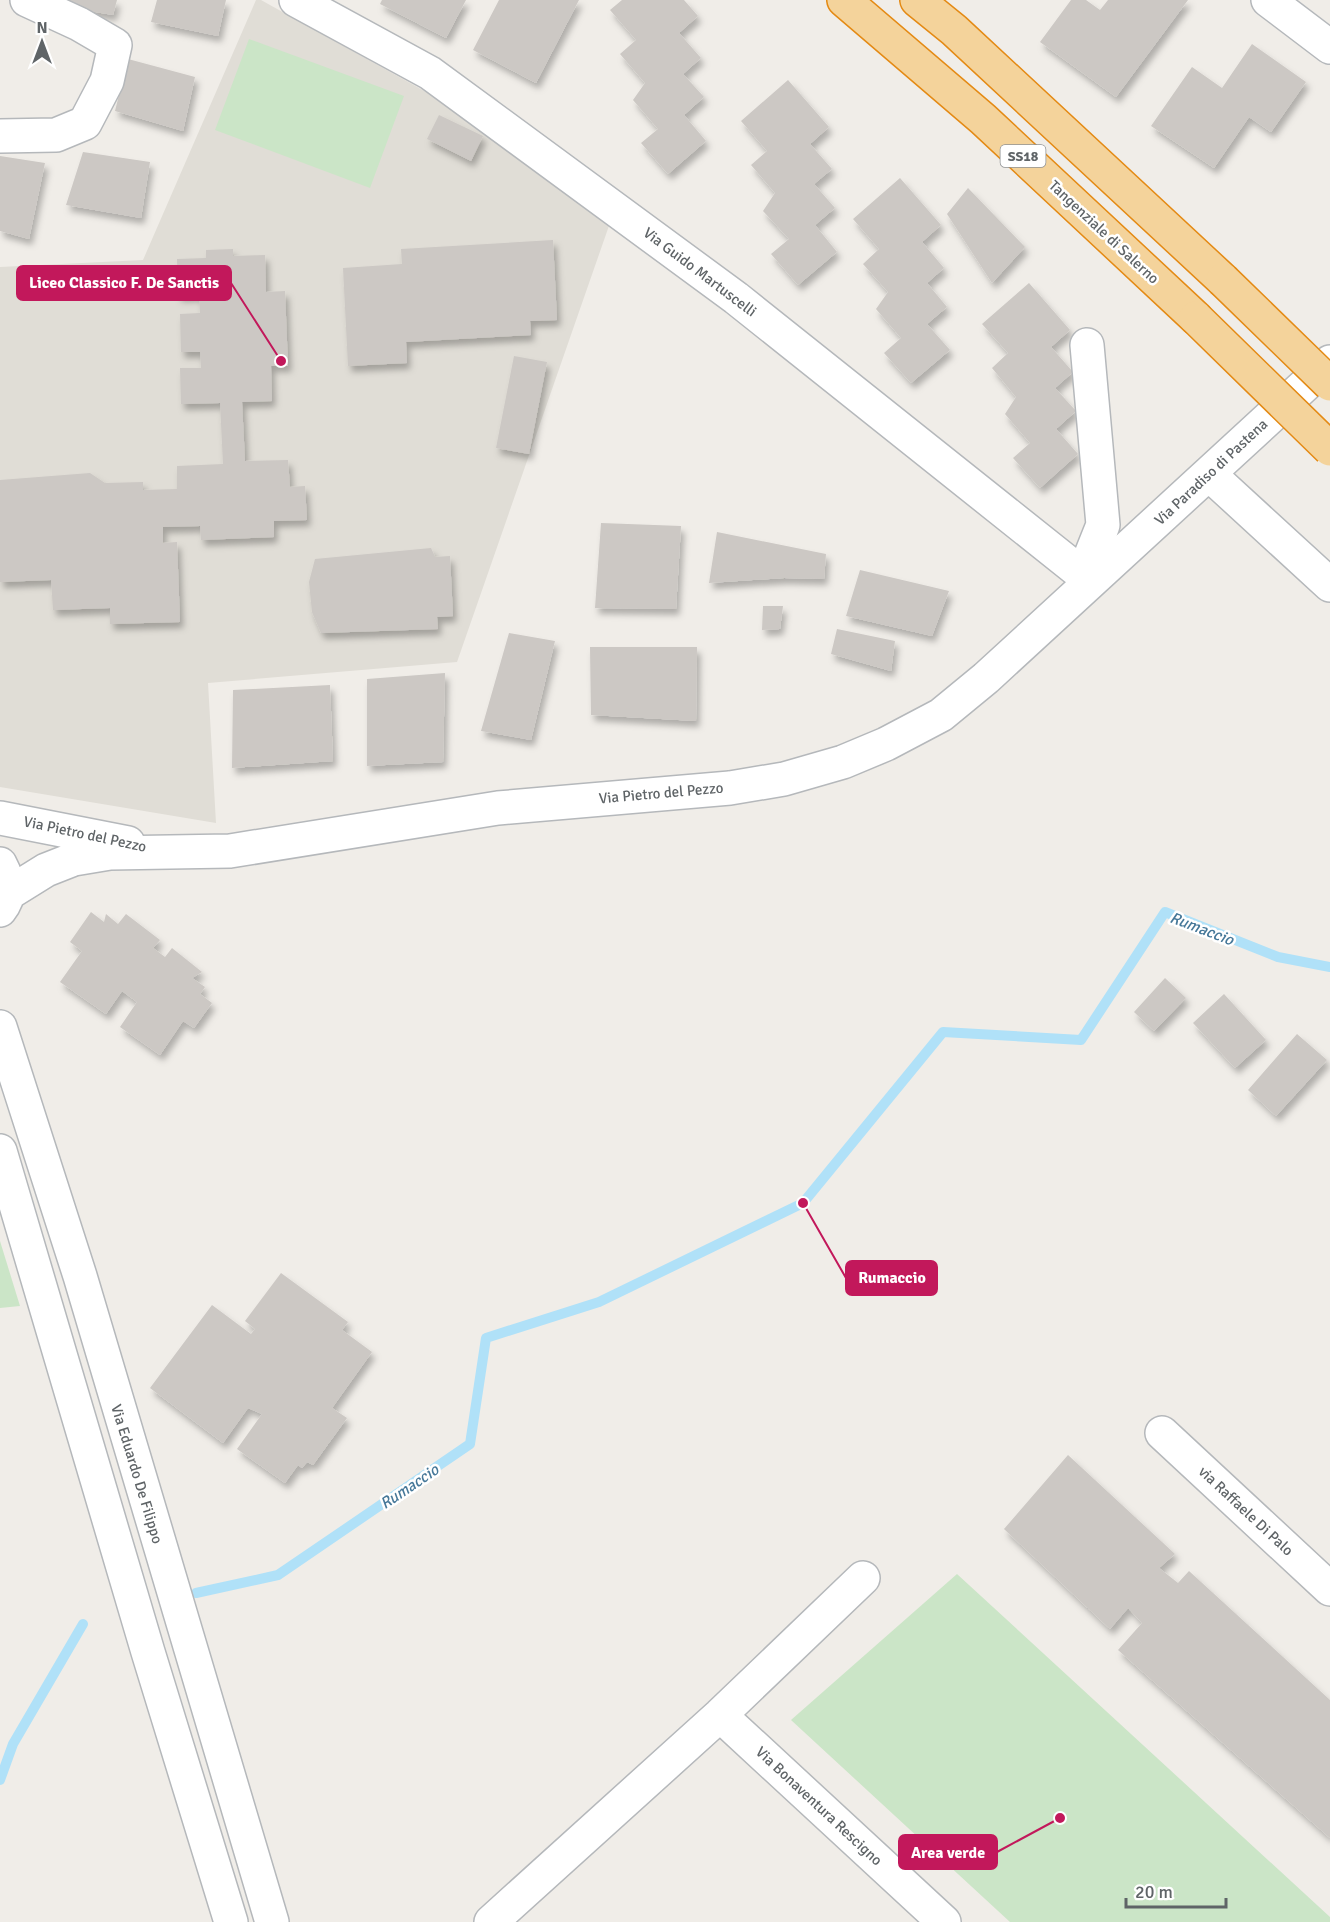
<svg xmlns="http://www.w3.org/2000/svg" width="1330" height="1922" font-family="Signika,sans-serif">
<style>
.education{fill:#e0ddd6}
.green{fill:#cbe5c7}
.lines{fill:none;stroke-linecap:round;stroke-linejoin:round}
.stream{stroke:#b0e1f8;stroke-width:10}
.building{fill:#ccc8c4;filter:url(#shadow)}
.minor-casing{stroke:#b5b8bb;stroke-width:36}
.highway-casing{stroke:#e48a14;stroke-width:36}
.minor{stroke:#fff;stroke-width:33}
.highway{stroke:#f4d39b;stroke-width:33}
.highway-bridge-casing{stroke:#e48a14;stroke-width:36;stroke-linecap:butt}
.highway-bridge{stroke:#f4d39b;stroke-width:33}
.labels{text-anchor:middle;stroke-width:5;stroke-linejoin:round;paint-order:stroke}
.shield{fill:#fff;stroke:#8f9295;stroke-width:1.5}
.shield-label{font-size:14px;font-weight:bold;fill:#5f6467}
.street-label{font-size:15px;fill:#5f6467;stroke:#fff}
.water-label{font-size:16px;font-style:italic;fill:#467899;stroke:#fff}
.leader{fill:none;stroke:#c2185b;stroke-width:2}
.callout-dot{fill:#c2185b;stroke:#fff;stroke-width:2}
.callout{fill:#c2185b;stroke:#c2185b;stroke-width:2}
.callout-label{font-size:16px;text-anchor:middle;font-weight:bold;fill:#fff}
</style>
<defs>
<filter id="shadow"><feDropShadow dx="3.5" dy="6" stdDeviation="3" flood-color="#0004"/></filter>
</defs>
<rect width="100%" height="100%" fill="#f0ede8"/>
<path class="education" d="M256,0H261L444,102L611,220L457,662L208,683L216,823L0,787V267L143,260Z"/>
<path class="green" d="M249,39L404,96L370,188L215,130Z
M0,1241L20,1306L0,1308Z
M957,1574L1330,1917V1922H1010L791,1720Z"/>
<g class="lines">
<path class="stream" d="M196,1593L278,1575L470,1444L486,1338L599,1302L803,1203L943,1032L1081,1040L1165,912L1278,957L1330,967
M0,1780L13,1744L83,1624"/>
</g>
<path class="building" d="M61,0H117L113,15L60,6Z
M157,0H226L218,36L151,22Z
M382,0H466L446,38L380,4Z
M499,0H579L536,83L473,50Z
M622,0H684L698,16L679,33L701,58L683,74L704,97L684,115L706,141L668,174L641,143L658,129L633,100L645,83L620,54L636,40L610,10Z
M1071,0H1086L1100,10L1108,0H1188L1116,97L1040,42Z
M1252,44L1306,82L1271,132L1249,117L1214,168L1151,126L1192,67L1222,88Z
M128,59L195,77L183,131L115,111Z
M788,80L829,127L810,144L832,169L814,184L835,208L815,225L837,252L798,285L771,254L789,239L763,211L775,193L751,165L767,151L741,121Z
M439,115L483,136L471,161L427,139Z
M83,152L150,162L141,218L66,205Z
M0,156L45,163L29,239L0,231Z
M900,178L941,225L922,242L944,268L927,283L947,307L927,324L950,350L911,383L884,353L901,338L876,309L888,292L863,264L879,249L853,219Z
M968,188L1025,247L992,283L947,214Z
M553,240L557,320L530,321L531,335L406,342L407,363L348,366L343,268L402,264L401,249Z
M233,249V256L265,255L266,292L285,291L288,366H271L272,401L242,402L245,461L288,460L290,487L305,486L307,520L274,521V537L201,540L200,526L163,527V543L177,542L180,622L110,624V608L53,610L51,580L0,582V480L90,473L105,483L143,482V490L177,489V466L223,464L220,403L181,404L180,368H201L200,352H181L180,314L200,313L199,295L178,296L177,259L206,258V250Z
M1029,283L1070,330L1051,347L1073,372L1055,388L1076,411L1056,429L1078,454L1040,488L1013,458L1030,443L1005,414L1016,397L992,368L1008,353L982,324Z
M514,356L547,362L529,454L496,448Z
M601,523L681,526L676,609L595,608Z
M717,532L826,554L824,579L784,578L709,583Z
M431,548L435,557L450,556L453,616L437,617L438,629L321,633L312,612L309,582L315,559Z
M860,570L949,591L932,636L846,616Z
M763,606H783L780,629L762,630Z
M837,629L895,641L891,671L831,654Z
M509,633L555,641L531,740L481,731Z
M590,647H697L696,721L591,715Z
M445,673L443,762L367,766V679Z
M330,685L333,761L232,768L233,690Z
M91,912L104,922L106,914L118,924L126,914L160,940L153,948L165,957L172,948L202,972L192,978L205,987L200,994L212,1003L194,1028L183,1021L160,1055L120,1027L137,1002L122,991L106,1014L60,982L82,951L70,942Z
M1165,978L1186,998L1154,1031L1134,1012Z
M1224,994L1266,1040L1235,1068L1193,1023Z
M1297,1034L1327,1060L1276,1116L1248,1090Z
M281,1273L348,1322L342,1330L372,1352L332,1408L347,1418L313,1465L307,1462L302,1468L298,1465L285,1483L237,1449L262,1414L248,1408L223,1443L150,1388L212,1305L251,1334L255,1329L245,1321Z
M1068,1455L1175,1554L1159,1568L1178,1583L1189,1571L1330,1700V1838L1118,1650L1142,1623L1128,1608L1110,1629L1004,1529Z"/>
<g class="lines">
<defs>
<path id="minor" d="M296,0L430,73L736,298L1091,581
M1268,0L1330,47
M0,136L56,135L85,123L107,81L115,45L79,24L27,0
M1209,474L1330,585
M1083,575L1103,525L1087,345
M0,818L128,843
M0,864C9,881 12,895 0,910
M9,893L46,870L74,859L110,853L230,851L498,808L730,788L784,779L843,762L886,744L941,715L986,678L1330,362
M0,1027L80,1276L272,1922
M0,1151L148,1652L231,1922
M1162,1433L1330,1589
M720,1715L944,1922
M491,1922L720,1715L863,1578"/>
<path id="highway" d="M844,0L983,119L1196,318
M917,0L954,30L1223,280"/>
</defs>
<use href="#minor" class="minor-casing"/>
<use href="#highway" class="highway-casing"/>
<use href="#minor" class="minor"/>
<use href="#highway" class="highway"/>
<defs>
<path id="highway-bridge" d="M1223,280L1330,384
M1196,318L1330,449"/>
</defs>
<use href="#highway-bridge" class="highway-bridge-casing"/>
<use href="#highway-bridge" class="highway-bridge"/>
</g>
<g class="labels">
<rect class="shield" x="1000.5" y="145" width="45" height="22" rx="4.5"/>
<g class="shield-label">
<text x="1023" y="161">SS18</text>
</g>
<g class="street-label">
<text transform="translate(1104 232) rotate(43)" y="5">Tangenziale di Salerno</text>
<text transform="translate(700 272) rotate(37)" y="5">Via Guido Martuscelli</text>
<text transform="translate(1211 472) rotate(-43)" y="5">Via Paradiso di Pastena</text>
<text transform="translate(661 793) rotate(-5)" y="5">Via Pietro del Pezzo</text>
<text transform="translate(85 834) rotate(12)" y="5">Via Pietro del Pezzo</text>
<text transform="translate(137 1474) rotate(73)" y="5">Via Eduardo De Filippo</text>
<text transform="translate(1246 1511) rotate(43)" y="5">via Raffaele Di Palo</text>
<text transform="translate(819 1806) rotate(43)" y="5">Via Bonaventura Rescigno</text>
</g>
<g class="water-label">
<text transform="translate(1202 928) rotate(21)" y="6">Rumaccio</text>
<text transform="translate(409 1486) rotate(-34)" y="6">Rumaccio</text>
</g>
</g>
<path class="leader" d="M281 361L231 283M803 1203L846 1278M1060 1818L997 1852"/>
<g class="callout-dot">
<circle cx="281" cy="361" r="6"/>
<circle cx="803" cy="1203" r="6"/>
<circle cx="1060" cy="1818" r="6"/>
</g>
<g class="callout">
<rect x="17" y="266" width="214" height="34" rx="6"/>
<rect x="846" y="1261" width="91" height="34" rx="6"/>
<rect x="899" y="1835" width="98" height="34" rx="6"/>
</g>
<g class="callout-label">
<text x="124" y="288">Liceo Classico F. De Sanctis</text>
<text x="892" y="1283">Rumaccio</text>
<text x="948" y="1858">Area verde</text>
</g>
<g transform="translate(42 42)" stroke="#ffffff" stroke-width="4.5" paint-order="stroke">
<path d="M0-4.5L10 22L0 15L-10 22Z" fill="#5f6467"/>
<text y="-9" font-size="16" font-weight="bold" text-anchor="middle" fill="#5f6467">N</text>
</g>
<path d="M1126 1898v9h100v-9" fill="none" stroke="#5f6467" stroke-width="3"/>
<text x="1135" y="1898" font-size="18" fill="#5f6467" stroke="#ffffff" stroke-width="4.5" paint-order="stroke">20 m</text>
</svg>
